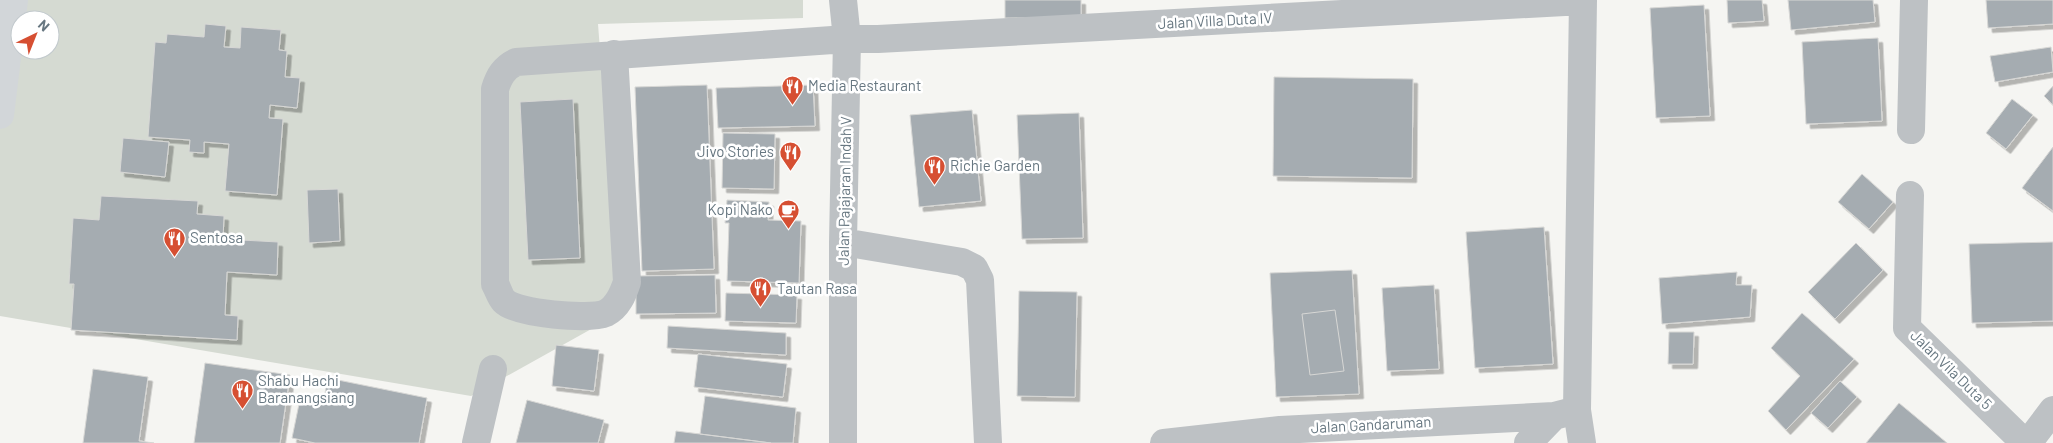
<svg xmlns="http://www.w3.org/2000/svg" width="2053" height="443" font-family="Barlow,sans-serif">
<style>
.green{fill:#d5dad2;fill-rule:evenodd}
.building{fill:#a5acb1;stroke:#d7d7d5;filter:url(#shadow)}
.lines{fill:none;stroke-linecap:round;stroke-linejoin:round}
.minor{stroke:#bdc1c4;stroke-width:28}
.highway{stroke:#d2d6d9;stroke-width:28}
.labels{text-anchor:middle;stroke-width:5;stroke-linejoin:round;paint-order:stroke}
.street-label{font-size:15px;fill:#677781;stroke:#fff}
.poi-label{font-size:15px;fill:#677781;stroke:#fff;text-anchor:start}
</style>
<defs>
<filter id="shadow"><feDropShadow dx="4.5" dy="4.5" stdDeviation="0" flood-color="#0004"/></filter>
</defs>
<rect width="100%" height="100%" fill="#f5f5f2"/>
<path class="green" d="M0,0H803V18L598,24L620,313L471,396L0,316ZM20,20H50V50H20Z"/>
<path class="building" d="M1005,0H1081V17L1005,18Z
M1727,0H1762L1764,21L1728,23Z
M1788,0H1873L1875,22L1791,30Z
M1986,0H2053V24L1988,28Z
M1704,5L1710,116L1656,118L1650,8Z
M205,24L226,26L224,47L240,48L241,27L281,30L279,50L287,51L285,77L300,78L297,108L270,105L269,118L283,119L277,195L225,191L229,144L204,142V153L189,152L190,140L148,137L155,42L166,43L167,34L204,37Z
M1878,38L1882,121L1806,124L1802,42Z
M2051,47L2053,72L1995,82L1990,56Z
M1274,77L1413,79L1412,178L1273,176Z
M707,85L714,269L642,271L635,87Z
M813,85L815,126L718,128L716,88Z
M2053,86V105L2044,96Z
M573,99L580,258L528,260L520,102Z
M2012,99L2033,115L2006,149L1986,133Z
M972,110L981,201L919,207L910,115Z
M1079,113L1083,238L1022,239L1017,115Z
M723,133L775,134L774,189L722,188Z
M123,138L169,142L165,177L120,172Z
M2053,147V211L2022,188Z
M1862,174L1893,202L1869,229L1838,202Z
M338,189L340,241L309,243L307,190Z
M101,196L198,201L197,214L224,216L223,239L278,242L277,275L227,272L225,315L238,316L237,340L71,330L74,284H69L73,218L99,220Z
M727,200L769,202L768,220L801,221L799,283L727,281L729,223H725Z
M1544,227L1553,364L1475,368L1466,232Z
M2053,242V321L1972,323L1969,244Z
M1856,243L1883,270L1835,319L1808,292Z
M1352,270L1359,394L1276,397L1270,273Z
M1737,272L1736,285H1752L1750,317L1662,324L1659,278Z
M715,275L716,313L636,314V276Z
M1434,285L1439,369L1387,371L1382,288Z
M1019,291L1077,292L1075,397L1017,396Z
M726,293L797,295L796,323L725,321Z
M1335,310L1344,371L1310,375L1302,314Z
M1802,313L1854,359L1786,430L1768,411L1800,376L1771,348Z
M668,326L786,333V355L667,348Z
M1669,332H1694L1693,364H1668Z
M556,345L599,350L594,391L552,386Z
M698,354L787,364L783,397L694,387Z
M205,363L290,375L280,443H194Z
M93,369L148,377L139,441L154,443H83Z
M328,378L427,398L419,443H315L292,438L300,399L323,403Z
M1840,381L1857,397L1828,428L1811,413Z
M705,396L796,408L793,443H771L700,434Z
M527,400L604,420L598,443H516Z
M1899,403L1947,443H1866Z
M676,431L700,434L771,443H674Z"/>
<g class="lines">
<path class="minor" d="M614,54L627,282C623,294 618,307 606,313C590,320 516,314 504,301C500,297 498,289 495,284V89C499,76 504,68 516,62L847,39H878L1583,1
M1911,130L1914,0
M1910,195L1907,328L2025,443
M843,242L962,262L974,268L980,280L988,443
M476,443L493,369
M843,443V242L847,39L843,0
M1164,443L1280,430L1554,416L1577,410
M1528,443L1554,416
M1582,443L1577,410L1583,0
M2028,443L2053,410"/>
<path class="highway" d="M0,115L14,0"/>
</g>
<defs>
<symbol id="restaurant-pin" viewBox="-11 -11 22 30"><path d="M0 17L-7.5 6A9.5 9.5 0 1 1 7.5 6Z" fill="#d64f32" stroke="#fff"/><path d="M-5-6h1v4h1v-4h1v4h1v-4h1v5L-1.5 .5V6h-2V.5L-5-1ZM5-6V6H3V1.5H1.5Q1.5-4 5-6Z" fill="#fff"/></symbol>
<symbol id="cafe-pin" viewBox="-11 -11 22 30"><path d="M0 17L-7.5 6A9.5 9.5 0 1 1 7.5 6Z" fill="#d64f32" stroke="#fff"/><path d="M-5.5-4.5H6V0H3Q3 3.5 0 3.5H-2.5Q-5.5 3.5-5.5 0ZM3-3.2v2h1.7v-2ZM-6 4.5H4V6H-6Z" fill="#fff"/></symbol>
</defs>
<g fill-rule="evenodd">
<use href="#restaurant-pin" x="780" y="74" width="25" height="34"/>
<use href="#restaurant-pin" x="778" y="140" width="25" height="34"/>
<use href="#restaurant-pin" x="922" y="154" width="25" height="34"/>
<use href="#cafe-pin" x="776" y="198" width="25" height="34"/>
<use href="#restaurant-pin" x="162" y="226" width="25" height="34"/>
<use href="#restaurant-pin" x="748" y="276" width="25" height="34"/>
<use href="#restaurant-pin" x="230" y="378" width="25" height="34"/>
</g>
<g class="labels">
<g class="street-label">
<text transform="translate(1215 21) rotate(-3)" y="5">Jalan Villa Duta IV</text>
<text transform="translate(845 191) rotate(-89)" y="5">Jalan Pajajaran Indah V</text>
<text transform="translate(1951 370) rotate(44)" y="5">Jalan Vila Duta 5</text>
<text transform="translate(1371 425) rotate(-3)" y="5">Jalan Gandaruman</text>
</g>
<g class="poi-label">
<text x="808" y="91">Media Restaurant</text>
<text x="774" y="157" text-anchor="end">Jivo Stories</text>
<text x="950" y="171">Richie Garden</text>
<text x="773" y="215" text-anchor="end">Kopi Nako</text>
<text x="190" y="243">Sentosa</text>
<text x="777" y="294">Tautan Rasa</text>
<text x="258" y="386">Shabu Hachi<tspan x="258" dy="17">Baranangsiang</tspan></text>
</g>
</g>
<g transform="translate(35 35) rotate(43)"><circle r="24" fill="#ffffff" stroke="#c2c9cd"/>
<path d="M0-4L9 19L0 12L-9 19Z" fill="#d64f32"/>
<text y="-8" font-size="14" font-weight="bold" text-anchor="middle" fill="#677781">N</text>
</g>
</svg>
